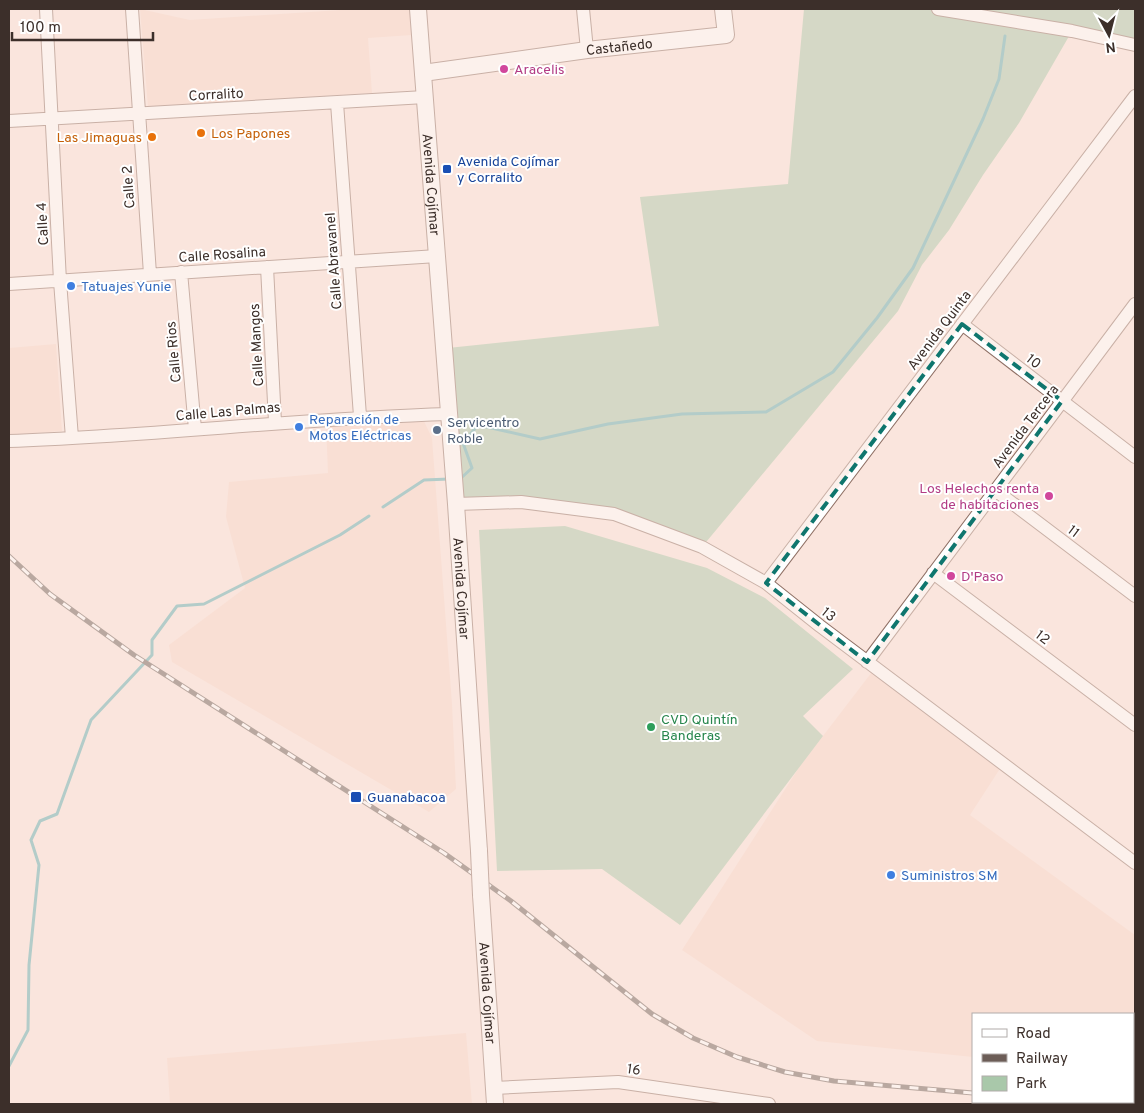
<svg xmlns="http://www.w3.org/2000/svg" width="1144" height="1113" font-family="Overpass,sans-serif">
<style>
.built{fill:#f9d7cb}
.green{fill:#a9c8aa}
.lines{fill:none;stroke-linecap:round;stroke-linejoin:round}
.stream{stroke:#5eadb1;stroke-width:3}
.minor-casing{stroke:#8f7065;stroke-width:14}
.major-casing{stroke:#8f7065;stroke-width:18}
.minor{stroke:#fff;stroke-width:12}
.major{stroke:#fff;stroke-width:16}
.rail-casing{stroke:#6c5d57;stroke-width:5}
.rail{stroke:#fff;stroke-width:3;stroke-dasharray:9;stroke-linecap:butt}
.major-bridge-casing{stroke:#8f7065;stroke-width:18;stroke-linecap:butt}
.major-bridge{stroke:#fff;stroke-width:16}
.marked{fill:none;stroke:#0f766e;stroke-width:4;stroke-dasharray:10 6;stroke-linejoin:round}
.hotel-dot{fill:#d1479c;stroke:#fff;stroke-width:2}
.food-dot{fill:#e8710a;stroke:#fff;stroke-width:2}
.transit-dot{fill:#1a4fb4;stroke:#fff;stroke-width:2}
.shop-dot{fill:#3f7fe0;stroke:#fff;stroke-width:2}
.service-dot{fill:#5c6f8a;stroke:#fff;stroke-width:2}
.leisure-dot{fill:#2e9e5b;stroke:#fff;stroke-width:2}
.labels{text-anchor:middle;stroke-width:4;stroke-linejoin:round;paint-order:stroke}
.street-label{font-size:14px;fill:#3c2f2a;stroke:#fff}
.hotel-label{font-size:14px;fill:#b23c85;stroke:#fff;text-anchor:start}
.food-label{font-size:14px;fill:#c56008;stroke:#fff;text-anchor:start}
.transit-label{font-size:14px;fill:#164399;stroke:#fff;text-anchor:start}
.shop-label{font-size:14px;fill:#366cbe;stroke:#fff;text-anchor:start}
.service-label{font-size:14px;fill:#4e5e75;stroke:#fff;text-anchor:start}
.leisure-label{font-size:14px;fill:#27864d;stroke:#fff;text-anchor:start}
</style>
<rect width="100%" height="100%" fill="#fae5dd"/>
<path class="built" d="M140,9L190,20L355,9H410L412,35L368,38L372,93L148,107Z
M56,344L62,431L9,435V348Z
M422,417L432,438L452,704L456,789L429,812L172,662L169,645L245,588L226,517L229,482L328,473L326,424Z
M875,668L1003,764L970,815L1135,935V1074H1133V1014H973V1057L817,1041L682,950L800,766Z
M466,1033L472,1104H170L167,1058Z"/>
<path class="green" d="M804,9H1135V42L1072,31L1019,123L983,175L949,230L922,265L898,311L702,547L614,514L461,501L448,348L659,326L640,197L788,184Z
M565,526L707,568L765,598L853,669L803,716L823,736L680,925L602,869L497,871L479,530Z"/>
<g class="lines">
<path class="stream" d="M460,479L472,468L463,443L478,425L540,439L608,424L682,414L766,412L833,372L877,318L913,268L983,119L999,79L1005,36
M383,507L424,480L449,479
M9,1066L28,1030L29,965L39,865L31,840L40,821L57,814L91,720L152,655V640L177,606L204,604L340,535L369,516"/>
<defs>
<path id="minor" d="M46,9L60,281L72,438
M132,9L150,274
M583,9L587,50
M938,9L1072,31L1135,45
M337,103L360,416
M9,121L425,97
M267,267L275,422
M181,272L195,429
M9,284L437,256
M962,324L1135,457
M9,441C156,436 302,418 449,414
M995,490L1135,596
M456,504L521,502L614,514L702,547L766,583L820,626L1135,863
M933,573L1135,725
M766,583L1135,96
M867,662L1135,304
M494,1088L618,1082L769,1104"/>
<g id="major">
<path id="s1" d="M418,9L456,504L479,851"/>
<path id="s2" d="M423,73L587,50L726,35L723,9"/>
<path id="s3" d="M481,895L495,1104"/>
</g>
</defs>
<use href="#minor" class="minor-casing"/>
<use href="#major" class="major-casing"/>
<use href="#minor" class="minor"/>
<use href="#major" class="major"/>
<defs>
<path id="rail" d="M9,556L50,594L134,655L444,853L511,901L652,1014L693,1038L737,1057L785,1072L834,1081L973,1093
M1057,1102L1082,1104"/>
</defs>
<use href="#rail" class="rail-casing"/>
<use href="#rail" class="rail"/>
<defs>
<path id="major-bridge" d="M479,851L481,895"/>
</defs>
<use href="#major-bridge" class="major-bridge-casing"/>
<use href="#major-bridge" class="major-bridge"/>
</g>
<path d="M0 0H1144V1113H0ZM962,324L1062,401L867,662L766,583Z" fill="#fae5dd" fill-opacity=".55" fill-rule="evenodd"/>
<path class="marked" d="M962,324L1062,401L867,662L766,583Z"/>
<g class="hotel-dot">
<circle cx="504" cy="69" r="5"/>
<circle cx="1049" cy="496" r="5"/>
<circle cx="951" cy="576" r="5"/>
</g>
<g class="food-dot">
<circle cx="201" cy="133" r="5"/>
<circle cx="152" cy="137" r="5"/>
</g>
<g class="transit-dot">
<rect x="442" y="164" width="10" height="10" rx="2.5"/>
<rect x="350" y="791" width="12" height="12" rx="2.5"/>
</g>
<g class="shop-dot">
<circle cx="71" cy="286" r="5"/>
<circle cx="299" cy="427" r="5"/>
<circle cx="891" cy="875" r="5"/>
</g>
<circle class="service-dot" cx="437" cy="430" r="5"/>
<circle class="leisure-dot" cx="651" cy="727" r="5"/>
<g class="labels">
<g class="street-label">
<text dy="5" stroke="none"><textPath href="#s2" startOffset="198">Castañedo</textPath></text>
<text transform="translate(216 94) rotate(-3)" y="5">Corralito</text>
<text dy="5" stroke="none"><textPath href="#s1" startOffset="176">Avenida Cojímar</textPath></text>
<text transform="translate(128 187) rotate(-94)" y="5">Calle 2</text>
<text transform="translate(42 224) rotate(-93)" y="5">Calle 4</text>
<text transform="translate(222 254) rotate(-4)" y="5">Calle Rosalina</text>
<text transform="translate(333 261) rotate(-94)" y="5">Calle Abravanel</text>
<text transform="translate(939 330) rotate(-53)" y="5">Avenida Quinta</text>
<text transform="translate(256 345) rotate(-93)" y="5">Calle Mangos</text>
<text transform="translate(173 352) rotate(-95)" y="5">Calle Rios</text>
<text transform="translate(1034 361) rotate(38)" y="5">10</text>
<text transform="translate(228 411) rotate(-5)" y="5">Calle Las Palmas</text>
<text transform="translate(1025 426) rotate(-53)" y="5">Avenida Tercera</text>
<text transform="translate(1074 531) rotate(37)" y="5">11</text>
<text dy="5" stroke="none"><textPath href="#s1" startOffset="581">Avenida Cojímar</textPath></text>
<text transform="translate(829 614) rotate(38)" y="5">13</text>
<text transform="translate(1043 637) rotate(37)" y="5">12</text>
<text dy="5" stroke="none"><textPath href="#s3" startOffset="98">Avenida Cojímar</textPath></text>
<text transform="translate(634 1069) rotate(8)" y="5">16</text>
</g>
<g class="hotel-label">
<text x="514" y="74">Aracelis</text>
<text x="1039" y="493" text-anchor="end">Los Helechos renta<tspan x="1039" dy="16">de habitaciones</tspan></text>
<text x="961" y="581">D'Paso</text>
</g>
<g class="food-label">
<text x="211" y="138">Los Papones</text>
<text x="142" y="142" text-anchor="end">Las Jimaguas</text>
</g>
<g class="transit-label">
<text x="457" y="166">Avenida Cojímar<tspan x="457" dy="16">y Corralito</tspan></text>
<text x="367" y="802">Guanabacoa</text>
</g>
<g class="shop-label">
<text x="81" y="291">Tatuajes Yunie</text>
<text x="309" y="424">Reparación de<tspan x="309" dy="16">Motos Eléctricas</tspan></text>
<text x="901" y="880">Suministros SM</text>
</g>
<g class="service-label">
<text x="447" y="427">Servicentro<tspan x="447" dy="16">Roble</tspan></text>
</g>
<g class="leisure-label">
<text x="661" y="724">CVD Quintín<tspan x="661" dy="16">Banderas</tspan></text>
</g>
</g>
<rect width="1144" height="1113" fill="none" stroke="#3c2f2a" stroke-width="20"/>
<rect x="972" y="1013" width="162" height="90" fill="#ffffff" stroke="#b1acaa"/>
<rect x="982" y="1029" width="25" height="8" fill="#ffffff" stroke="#b1acaa"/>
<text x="1016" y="1038" font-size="15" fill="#3c2f2a">Road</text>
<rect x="982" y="1054" width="25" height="8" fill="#6c5d57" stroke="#b1acaa"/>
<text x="1016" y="1063" font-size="15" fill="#3c2f2a">Railway</text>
<rect x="982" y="1076" width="25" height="15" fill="#a9c8aa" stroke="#b1acaa"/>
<text x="1016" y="1088" font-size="15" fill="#3c2f2a">Park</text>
<g transform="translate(1109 35) rotate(173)" stroke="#ffffff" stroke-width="4" paint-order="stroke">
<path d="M0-4L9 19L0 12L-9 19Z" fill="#3c2f2a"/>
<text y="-8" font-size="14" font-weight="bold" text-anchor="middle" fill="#3c2f2a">N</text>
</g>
<path d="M12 32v8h141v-8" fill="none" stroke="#3c2f2a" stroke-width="2.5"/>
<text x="20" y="32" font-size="15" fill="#3c2f2a" stroke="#ffffff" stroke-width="4" paint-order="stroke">100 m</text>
</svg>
